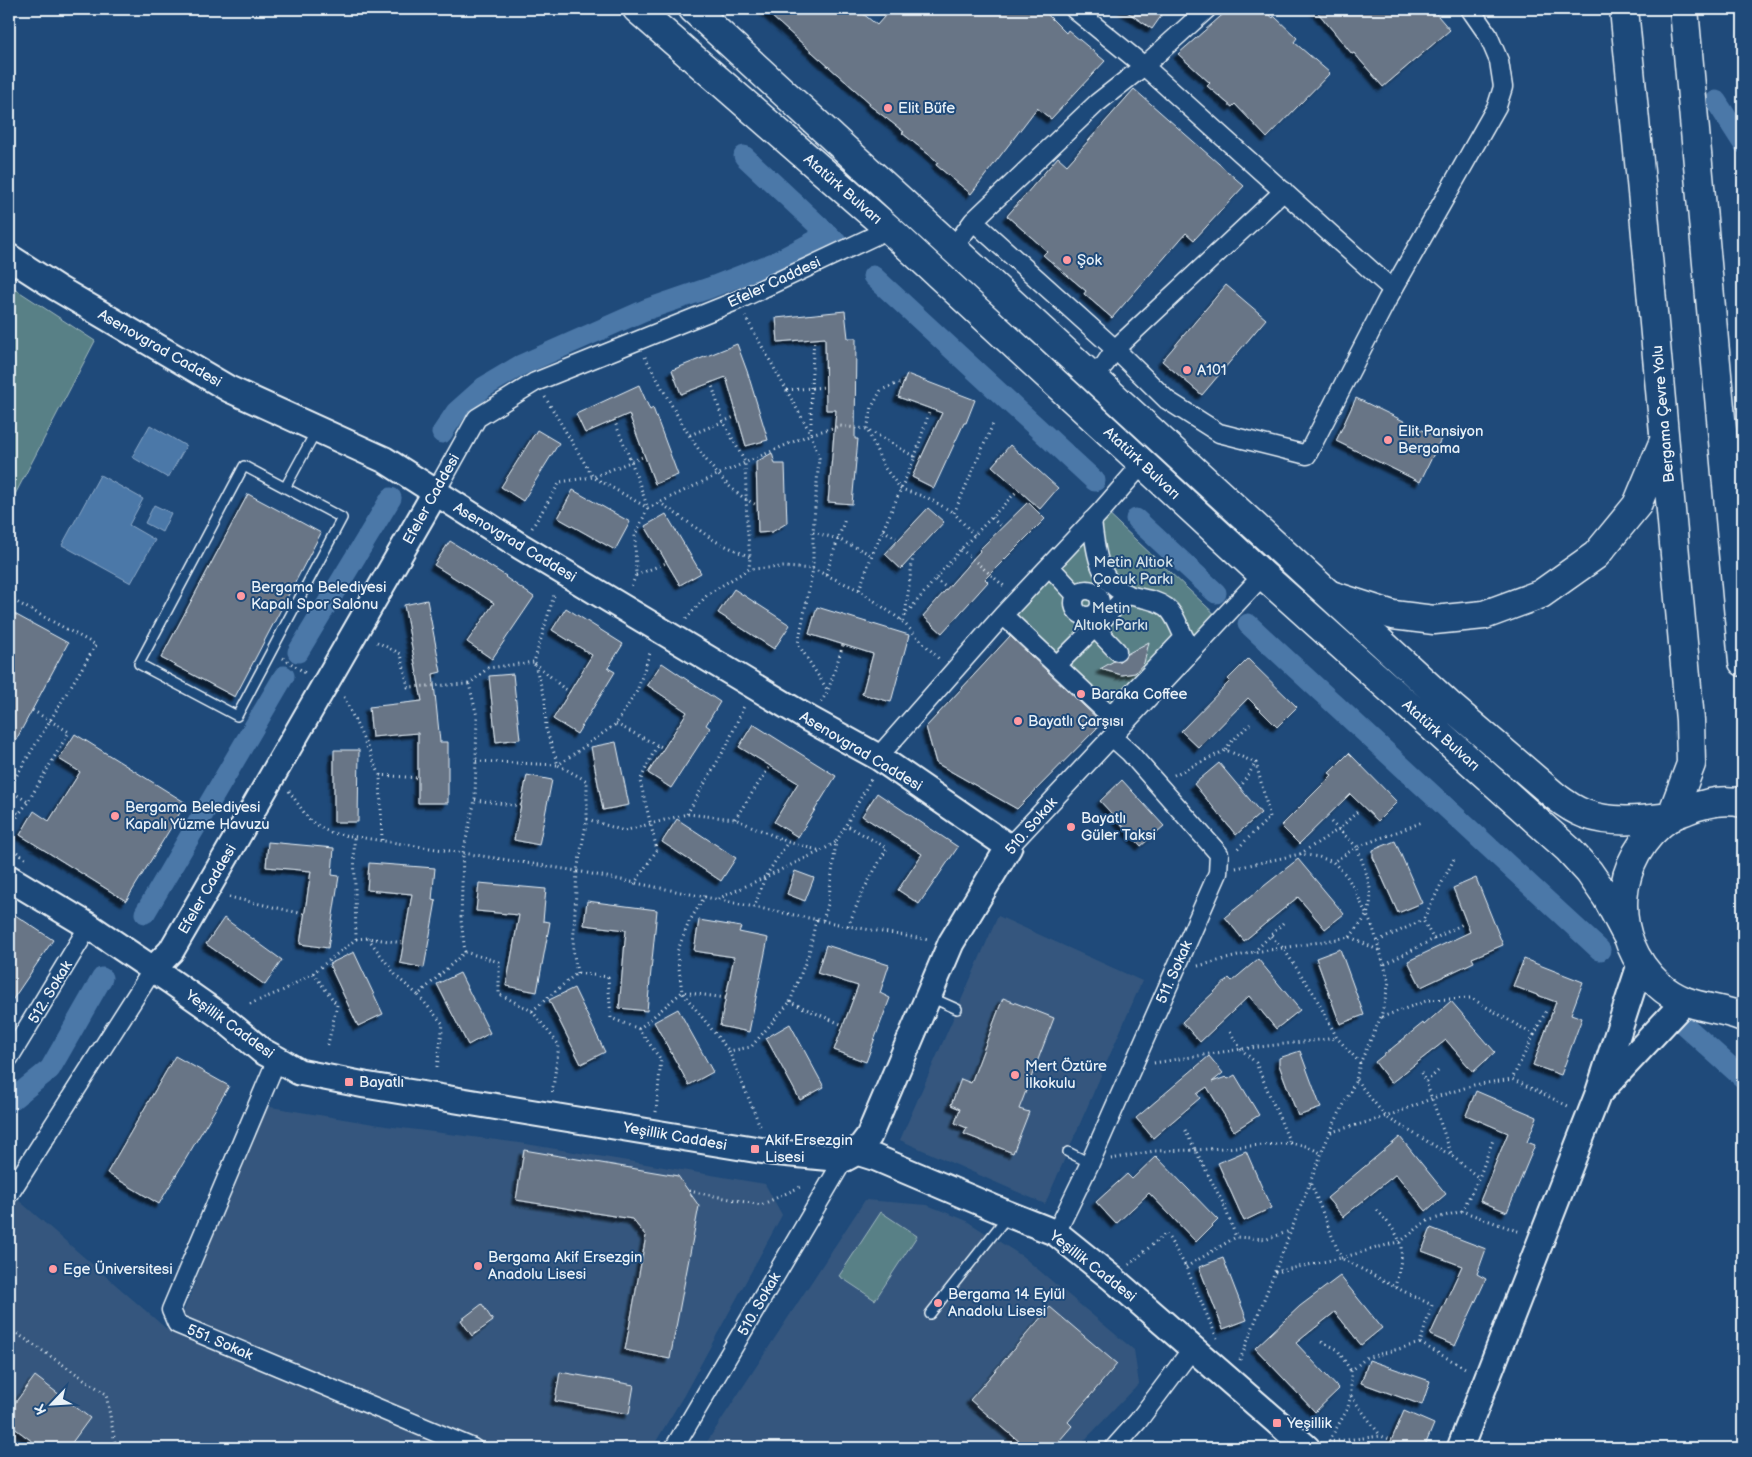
<svg xmlns="http://www.w3.org/2000/svg" width="1752" height="1457" font-family="'Balsamiq Sans',sans-serif">
<style>
.built{fill:#35577e}
.green{fill:#588086;stroke:#a0b8bf}
.water{fill:#4c78a8;stroke:#8aa8c8}
.lines{fill:none;stroke-linecap:round;stroke-linejoin:round}
.canal{stroke:#4c78a8;stroke-width:21}
.building{fill:#677586;stroke:#e8f1f8;filter:url(#shadow)}
.lane-casing{stroke:#e8f1f8;stroke-width:12}
.street-casing{stroke:#e8f1f8;stroke-width:21}
.secondary-casing{stroke:#e8f1f8;stroke-width:29}
.primary-casing{stroke:#e8f1f8;stroke-width:31}
.highway-casing{stroke:#e8f1f8;stroke-width:31}
.path{stroke:#e8f1f8;stroke-width:3;stroke-dasharray:1 4;stroke-linecap:butt}
.lane{stroke:#1f4a7a;stroke-width:9}
.street{stroke:#1f4a7a;stroke-width:18}
.secondary{stroke:#1f4a7a;stroke-width:25}
.primary{stroke:#1f4a7a;stroke-width:28}
.highway{stroke:#1f4a7a;stroke-width:28}
.poi-dot{fill:#ff9aa2;stroke:#1f4a7a;stroke-width:2}
.labels{text-anchor:middle;stroke-width:4;stroke-linejoin:round;paint-order:stroke}
.poi-label{font-size:15px;fill:#e8f1f8;stroke:#1f4a7a;text-anchor:start}
.street-label{font-size:15px;fill:#e8f1f8;stroke:#1f4a7a}
.park-label{font-size:15px;fill:#d2e0e7;stroke:#1f4a7a}
</style>
<defs>
<filter id="shadow"><feDropShadow dx="-4.5" dy="4.5" stdDeviation="1" flood-color="#0009"/></filter>
</defs>
<rect width="100%" height="100%" fill="#1f4a7a"/>
<filter id="ink" filterUnits="userSpaceOnUse"><feTurbulence type="fractalNoise" baseFrequency=".02" numOctaves="2"/><feDisplacementMap in="SourceGraphic" scale="10" xChannelSelector="R" yChannelSelector="G"/><feConvolveMatrix kernelMatrix="1 2 1 2 8 2 1 2 1" color-interpolation-filters="sRGB"/></filter>
<g filter="url(#ink)">
<path class="built" d="M998,916L1142,981L1045,1204L900,1140Z
M264,1106L386,1126L520,1143L765,1184L782,1215L684,1395L652,1448H497L181,1318Z
M9,1192L169,1331L447,1448H9Z
M865,1200L927,1205L965,1220L1022,1256L1134,1350L1139,1384L1077,1448H703Z"/>
<path class="green" d="M9,285L95,341L9,506Z
M1103,509L1221,620L1121,726L1003,615Z
M881,1212L917,1236L875,1300L839,1276Z"/>
<path class="water" d="M150,425L186,446L168,478L132,457Z
M100,475L143,499L129,525L155,540L131,583L62,545Z
M154,505L171,513L162,532L145,523Z"/>
<g class="lines">
<path class="canal" d="M1716,101L1743,143
M744,156L837,243
M873,276L1095,481
M442,433L456,412L484,387L521,365L645,310L709,288L776,262L828,234
M1136,519L1216,593
M1248,624L1600,950
M298,652L391,498
M145,913L284,676
M1683,1024L1743,1078
M9,1102L50,1069L102,978"/>
</g>
<path class="building" d="M763,9H857L877,25L891,9H1042L1066,33L1068,30L1105,61L1051,119L1037,108L971,194L936,165L938,162L902,133L904,132L869,105L870,103Z
M1123,9H1166L1152,29Z
M1229,9H1263L1273,18L1274,16L1297,38L1294,42L1330,73L1267,138L1235,104L1232,107L1207,86L1210,83L1178,54Z
M1315,9H1432L1450,30L1383,87L1354,53L1352,54Z
M1134,89L1244,186L1194,240L1186,233L1112,318L1084,294L1086,291L1043,255L1047,251L1007,216L1058,157L1067,165Z
M1226,285L1266,319L1202,395L1162,361Z
M845,311L848,338H856L855,439H858L852,504L828,502L836,410H826L825,338L778,342L776,318Z
M737,344L747,371L768,440L746,446L726,377L681,394L672,370Z
M907,374L975,400L966,423H964L934,488L912,477L942,413L898,397Z
M639,385L650,410L653,408L678,475L655,484L629,414L585,433L576,414Z
M1356,398L1441,439L1420,482L1336,441Z
M537,430L559,443L523,501L501,487Z
M1010,445L1058,488L1040,509L992,466Z
M772,453L775,464H785L787,523L772,532L758,533L756,462Z
M573,490L630,522L615,550L558,518Z
M248,494L321,533L235,697L161,658Z
M1028,502L1045,519L985,579L988,582L942,633L923,616L980,551L979,550Z
M928,508L944,522L901,569L885,554Z
M666,514L701,573L680,585L645,526Z
M450,541L506,576L505,577L534,597L492,659L467,642L494,603L434,565Z
M734,589L790,625L774,649L718,613Z
M427,600L441,672L433,674L440,742H448V803H418V733L372,737L369,707L422,701L404,605Z
M817,607L909,635L891,702L862,694L873,654L809,634Z
M566,608L623,644L608,668L615,672L577,734L553,719L592,655L552,630Z
M9,611L68,643L9,753Z
M1010,636L1102,723L1017,809L936,763L926,727Z
M1149,642L1144,663L1135,673L1122,675L1100,669L1114,661H1120L1127,654Z
M1248,659L1297,707L1277,727L1248,698L1199,748L1181,731L1230,681L1228,679Z
M662,663L720,702L706,725L710,728L671,788L648,773L687,712L647,685Z
M513,674L520,739L496,742L489,676Z
M753,724L836,776L798,837L774,822L798,783L739,747Z
M75,734L186,803L126,901L20,835L34,811L49,821L80,772L59,759Z
M616,742L629,805L603,810L591,747Z
M334,750H359L358,822H334Z
M1349,753L1397,802L1378,821L1350,794L1299,844L1281,826L1332,775L1329,773Z
M1219,763L1261,813L1236,835L1194,784Z
M527,775L552,780L539,845L514,840Z
M1122,780L1164,826L1141,846L1100,801Z
M877,793L958,847L919,904L898,890L922,854L862,816Z
M677,819L736,858L721,881L662,842Z
M1395,841L1422,903L1398,913L1373,857V850Z
M268,842L334,848L332,875L339,876L328,948L300,944L311,871L266,867Z
M1298,859L1344,914L1325,929L1298,897L1244,941L1225,917Z
M369,863L435,868L432,900L436,901L424,968L400,963L412,894L367,890Z
M795,871L814,878L805,901L787,894Z
M1476,878L1503,945L1472,958L1474,962L1421,987L1408,961L1470,932L1453,888Z
M479,883L546,889L543,921L550,922L537,992L506,986L519,915L476,911Z
M587,901L657,910L647,1011L619,1008L626,930L584,925Z
M9,911L53,940L9,1005Z
M224,918L282,960L265,985L206,944Z
M699,920L741,927L739,932L768,938L749,1032L720,1026L734,957L694,951Z
M826,945L889,965L880,993L890,998L866,1062L834,1050L858,986L817,973Z
M1340,949L1364,1015L1340,1024L1316,958Z
M354,952L383,1014L358,1026L329,964Z
M1258,959L1300,1010L1276,1029L1249,996L1200,1042L1182,1022L1229,978L1232,981Z
M1524,959L1583,982L1571,1014L1582,1018L1561,1075L1533,1065L1556,1002L1513,986Z
M460,973L490,1033L468,1045L437,984Z
M574,988L605,1052L581,1064L549,1000Z
M1003,998L1054,1018L1019,1109L1029,1112L1013,1153L964,1134L967,1128L955,1123L960,1109L951,1105L961,1079L971,1083Z
M1451,1001L1495,1052L1473,1072L1446,1040L1391,1083L1375,1062L1423,1023L1424,1025Z
M678,1009L713,1072L689,1085L654,1022Z
M790,1024L824,1087L800,1100L766,1038Z
M1300,1051L1321,1108L1298,1116L1279,1065V1058Z
M175,1056L229,1086L159,1204L107,1173Z
M1209,1056L1223,1073L1212,1082L1226,1077L1228,1079L1235,1075L1259,1115L1234,1131L1207,1087L1197,1094L1200,1098L1153,1138L1136,1118Z
M1476,1091L1537,1117L1527,1142L1535,1145L1507,1212L1480,1201L1508,1133L1466,1115Z
M1400,1137L1446,1194L1426,1211L1396,1174L1343,1217L1327,1198Z
M524,1150L678,1176L699,1206L670,1359L625,1350L646,1236L632,1219L516,1200Z
M1246,1151L1271,1208L1244,1221L1218,1163Z
M1156,1156L1218,1220L1196,1242L1149,1193L1116,1224L1096,1202L1127,1174L1132,1179Z
M1431,1228L1486,1249L1477,1274L1486,1279L1455,1346L1430,1335L1462,1266L1422,1251Z
M1223,1258L1247,1320L1223,1329L1199,1267Z
M1340,1276L1382,1328L1361,1345L1335,1312L1296,1343L1339,1389L1315,1412L1255,1348L1300,1306Z
M482,1304L493,1321L472,1336L461,1320Z
M1050,1307L1117,1364L1068,1422L1072,1426L1053,1448H1027L970,1400Z
M1369,1360L1430,1381L1422,1405L1361,1383Z
M560,1372L634,1385L629,1414L555,1401Z
M35,1376L90,1418L68,1448H41L9,1424V1411Z
M1404,1411L1434,1424L1424,1448H1388Z"/>
<g class="lines">
<defs>
<path id="lane" d="M244,466L342,518L237,716L139,664Z
M285,488L316,431
M930,997L957,1009
M1068,1152L1090,1163
M930,1314L1007,1217"/>
<path id="street" d="M1074,9L1144,66L1393,290
M973,221L1115,349L1284,191
M953,248L973,221L1097,103L1144,66L1207,9
M1093,377L1105,364L1115,349L1167,400L1219,433L1307,455L1387,300L1497,106L1503,87L1499,61L1488,35L1470,9
M435,493L477,418L535,382L736,301L889,229
M1092,520C1095,548 1098,585 1129,595C1142,599 1155,599 1166,607C1176,615 1178,626 1184,637C1186,641 1190,645 1193,649
M1049,566L1076,595
M1074 603a13 13 0 1 1 26 0a13 13 0 1 1-26 0Z
M1003,615L1121,726
M1095,628L1117,651
M1057,665L1128,594
M1110,716L1184,638
M878,757L1003,615L1103,509L1143,463
M1009,847L1263,575
M9,1058L89,926
M277,1059L171,1310L177,1324L473,1448
M10,1193L153,969
M1056,1233L1090,1163L1218,873L1219,854L1130,753L1112,737
M674,1448L844,1159
M1114,1448L1138,1421L1192,1349"/>
<path id="secondary" d="M9,257L57,288L229,389L385,460L520,546L809,719L878,757L1009,847L951,943L869,1136L857,1152
M9,878L89,926L172,982L219,1015L262,1051L277,1059L299,1072L365,1085L771,1152L844,1159L857,1152L876,1158L1008,1214L1056,1233L1113,1279L1307,1448
M1640,965L1598,1094L1684,1002
M153,969L171,951L206,891L435,493
M1460,1448L1598,1094"/>
<path id="primary" d="M637,9L889,229L1263,575L1568,849L1589,872L1607,898L1626,934
M693,9L1448,704L1555,796C1564,803 1574,810 1585,814C1612,824 1643,820 1671,817"/>
<path id="highway" d="M1624,9L1643,202L1690,720L1691,764L1671,817
M1684,9L1743,662
M1331,595L1393,615L1434,620L1484,615L1541,594L1596,555L1637,505L1663,443
M1743,803C1725,799 1704,803 1687,810C1682,812 1675,814 1670,817C1612,857 1607,938 1659,985C1685,1009 1713,1005 1743,1017"/>
</defs>
<use href="#lane" class="lane-casing"/>
<use href="#street" class="street-casing"/>
<use href="#secondary" class="secondary-casing"/>
<use href="#primary" class="primary-casing"/>
<use href="#highway" class="highway-casing"/>
<path class="path" d="M745,316L811,434L819,458L813,532V569L798,644L828,691
M645,357C671,402 708,484 757,505
M904,381L881,390L872,407L867,429L884,467L901,489L928,498L954,513
M711,382L723,421L745,462L747,524L750,557L749,569
M787,390L825,387
M545,397L593,477L645,456
M614,420L631,461L648,508L635,535L636,575L631,587
M811,433V387L814,339
M690,435L737,416
M915,457L930,409
M659,502L715,541L750,557
M992,518L1002,527
M532,528L560,482L593,477L648,508L717,475L811,434L840,426L867,429L915,457L872,555L859,590
M883,530L896,538
M813,532L838,539L872,555
M974,535L954,513L993,424
M961,549L1005,587
M826,574L845,519
M636,575L666,563
M935,580L947,588
M9,598L96,645L9,788
M905,616L913,556
M686,619L708,594L749,569L784,567L813,569L859,590L901,620L939,659
M901,620L961,549L1018,490
M377,642L401,654L408,687L469,684
M283,658L307,674
M344,697L380,775L382,841
M821,702L828,691L843,645
M616,724L657,745
M1226,750L1230,743L1250,724
M476,761L558,765L546,729L545,699L534,662L562,687L570,692
M380,775L418,778
M1174,775L1226,750L1256,763L1270,817L1236,850
M1240,788L1255,764
M9,790L28,802L69,732L32,710
M289,791L310,821L331,833L463,853L577,871L848,926L929,940
M475,800L521,806
M9,807L19,814L28,802
M687,814L727,745L744,706
M587,819L624,831L687,814L735,819L788,842L821,851L836,842
M735,819L770,766
M1331,822L1357,847L1333,862
M9,830L19,814
M9,846L28,861
M1300,854L1339,829L1357,812
M1236,868L1300,854L1319,857L1333,862L1346,875L1355,890L1373,928L1389,982L1381,1017L1360,1063L1356,1080L1330,1132L1240,1360
M634,884L657,850L640,781L657,745L664,748
M705,896L689,922L677,952L682,992L729,1051
M229,897L304,914
M718,899L821,851
M754,908L765,877L788,842
M816,920L809,953L790,1002L843,1025
M823,920L828,904L836,842L846,825
M848,926L863,891L887,848L846,825L871,779
M1271,936L1283,948L1350,937L1380,951
M1350,937C1356,929 1363,922 1367,914C1377,893 1364,868 1357,847L1423,822
M368,938L397,977L418,995
M356,939L368,938L403,943
M1434,940L1423,920L1455,857
M1378,941L1423,920
M465,952L461,920L463,853L475,800L477,716L469,684L488,668L534,662L555,592
M1254,952L1284,922
M1385,964L1463,924
M1198,966L1254,952L1283,948L1314,994L1337,1038L1360,1063
M313,973L337,1005L327,1048
M577,973L573,949L577,871L587,819V781L558,765L616,724L637,691L651,650
M250,1004L284,990L313,973L356,939L354,837
M532,1011L559,1045L552,1095
M1382,1017L1429,1000L1471,998L1534,1035L1512,1079
M1230,1032L1241,1049L1256,1063L1290,1143
M1534,1035L1546,1011
M1154,1063L1241,1049L1337,1038
M437,1067L443,1024L418,995L465,952L499,962V994L532,1011L577,973L608,977L611,1018L639,1029
M1438,1071L1426,1082L1452,1156
M1421,1073L1426,1082
M1356,1080L1386,1117L1452,1156L1479,1178
M656,1112L661,1060L639,1029L682,992L726,998
M760,1126L729,1051L751,1047L790,1002
M1185,1130L1224,1205L1236,1237
M1331,1132L1386,1117L1433,1098L1474,1085L1512,1079L1570,1107
M1111,1159L1154,1151L1196,1150L1290,1143L1306,1146L1323,1154
M1311,1184L1341,1258L1401,1241L1427,1221L1462,1211L1520,1232
M689,1191L761,1205L802,1186
M1377,1210C1406,1242 1405,1247 1395,1287
M1462,1211L1479,1178L1493,1140
M1129,1265L1166,1233L1186,1267L1217,1338
M1186,1267L1236,1237L1267,1239L1290,1231
M1275,1272L1341,1258L1395,1287L1432,1305L1420,1343L1467,1369
M9,1328L106,1394L116,1448
M1322,1342L1337,1349L1351,1371
M1351,1396L1380,1435
M1329,1441L1347,1410L1351,1396V1371L1366,1358L1420,1343
M1328,1442L1381,1436L1389,1439"/>
<use href="#lane" class="lane"/>
<use href="#street" class="street"/>
<use href="#secondary" class="secondary"/>
<use href="#primary" class="primary"/>
<use href="#highway" class="highway"/>
</g>
</g>
<g class="poi-dot">
<circle cx="888" cy="108" r="5"/>
<circle cx="1067" cy="260" r="5"/>
<circle cx="1187" cy="370" r="5"/>
<circle cx="1388" cy="440" r="5"/>
<circle cx="241" cy="596" r="5"/>
<circle cx="1081" cy="694" r="5"/>
<circle cx="1018" cy="721" r="5"/>
<circle cx="115" cy="816" r="5"/>
<circle cx="1071" cy="827" r="5"/>
<circle cx="1015" cy="1075" r="5"/>
<rect x="344" y="1077" width="10" height="10" rx="2.5"/>
<rect x="750" y="1144" width="10" height="10" rx="2.5"/>
<circle cx="478" cy="1266" r="5"/>
<circle cx="53" cy="1269" r="5"/>
<circle cx="938" cy="1303" r="5"/>
<rect x="1272" y="1418" width="10" height="10" rx="2.5"/>
</g>
<g class="labels">
<g class="poi-label">
<text x="898" y="113">Elit Büfe</text>
<text x="1077" y="265">Şok</text>
<text x="1197" y="375">A101</text>
<text x="1398" y="436">Elit Pansiyon<tspan x="1398" dy="17">Bergama</tspan></text>
<text x="251" y="592">Bergama Belediyesi<tspan x="251" dy="17">Kapalı Spor Salonu</tspan></text>
<text x="1091" y="699">Baraka Coffee</text>
<text x="1028" y="726">Bayatlı Çarşısı</text>
<text x="125" y="812">Bergama Belediyesi<tspan x="125" dy="17">Kapalı Yüzme Havuzu</tspan></text>
<text x="1081" y="823">Bayatlı<tspan x="1081" dy="17">Güler Taksi</tspan></text>
<text x="1025" y="1071">Mert Öztüre<tspan x="1025" dy="17">İlkokulu</tspan></text>
<text x="359" y="1087">Bayatlı</text>
<text x="765" y="1145">Akif Ersezgin<tspan x="765" dy="17">Lisesi</tspan></text>
<text x="488" y="1262">Bergama Akif Ersezgin<tspan x="488" dy="17">Anadolu Lisesi</tspan></text>
<text x="63" y="1274">Ege Üniversitesi</text>
<text x="948" y="1299">Bergama 14 Eylül<tspan x="948" dy="17">Anadolu Lisesi</tspan></text>
<text x="1287" y="1428">Yeşillik</text>
</g>
<g class="street-label">
<text transform="translate(843 189) rotate(41)" y="5">Atatürk Bulvarı</text>
<text transform="translate(774 282) rotate(-25)" y="5">Efeler Caddesi</text>
<text transform="translate(160 348) rotate(30)" y="5">Asenovgrad Caddesi</text>
<text transform="translate(1663 414) rotate(-95)" y="5">Bergama Çevre Yolu</text>
<text transform="translate(1142 463) rotate(43)" y="5">Atatürk Bulvarı</text>
<text transform="translate(431 499) rotate(-61)" y="5">Efeler Caddesi</text>
<text transform="translate(515 542) rotate(31)" y="5">Asenovgrad Caddesi</text>
<text transform="translate(1441 735) rotate(42)" y="5">Atatürk Bulvarı</text>
<text transform="translate(861 751) rotate(31)" y="5">Asenovgrad Caddesi</text>
<text transform="translate(1031 826) rotate(-49)" y="5">510. Sokak</text>
<text transform="translate(207 889) rotate(-60)" y="5">Efeler Caddesi</text>
<text transform="translate(1174 972) rotate(-66)" y="5">511. Sokak</text>
<text transform="translate(50 992) rotate(-59)" y="5">512. Sokak</text>
<text transform="translate(230 1024) rotate(36)" y="5">Yeşillik Caddesi</text>
<text transform="translate(675 1136) rotate(10)" y="5">Yeşillik Caddesi</text>
<text transform="translate(1093 1266) rotate(38)" y="5">Yeşillik Caddesi</text>
<text transform="translate(759 1304) rotate(-60)" y="5">510. Sokak</text>
<text transform="translate(220 1342) rotate(23)" y="5">551. Sokak</text>
</g>
<g class="park-label">
<text x="1133" y="567">Metin Altıok<tspan x="1133" dy="17">Çocuk Parkı</tspan></text>
<text x="1111" y="613">Metin<tspan x="1111" dy="17">Altıok Parkı</tspan></text>
</g>
</g>
<rect width="1752" height="1457" fill="none" stroke="#1f4a7a" stroke-width="30"/>
<rect x="15" y="15" width="1722" height="1427" fill="none" stroke="#e8f1f8" stroke-width="2" filter="url(#ink)"/>
<g transform="translate(52 1404) rotate(245)" stroke="#1f4a7a" stroke-width="4" paint-order="stroke">
<path d="M0-4L9 19L0 12L-9 19Z" fill="#e8f1f8"/>
<text y="-8" font-size="14" font-weight="bold" text-anchor="middle" fill="#e8f1f8">K</text>
</g>
</svg>
